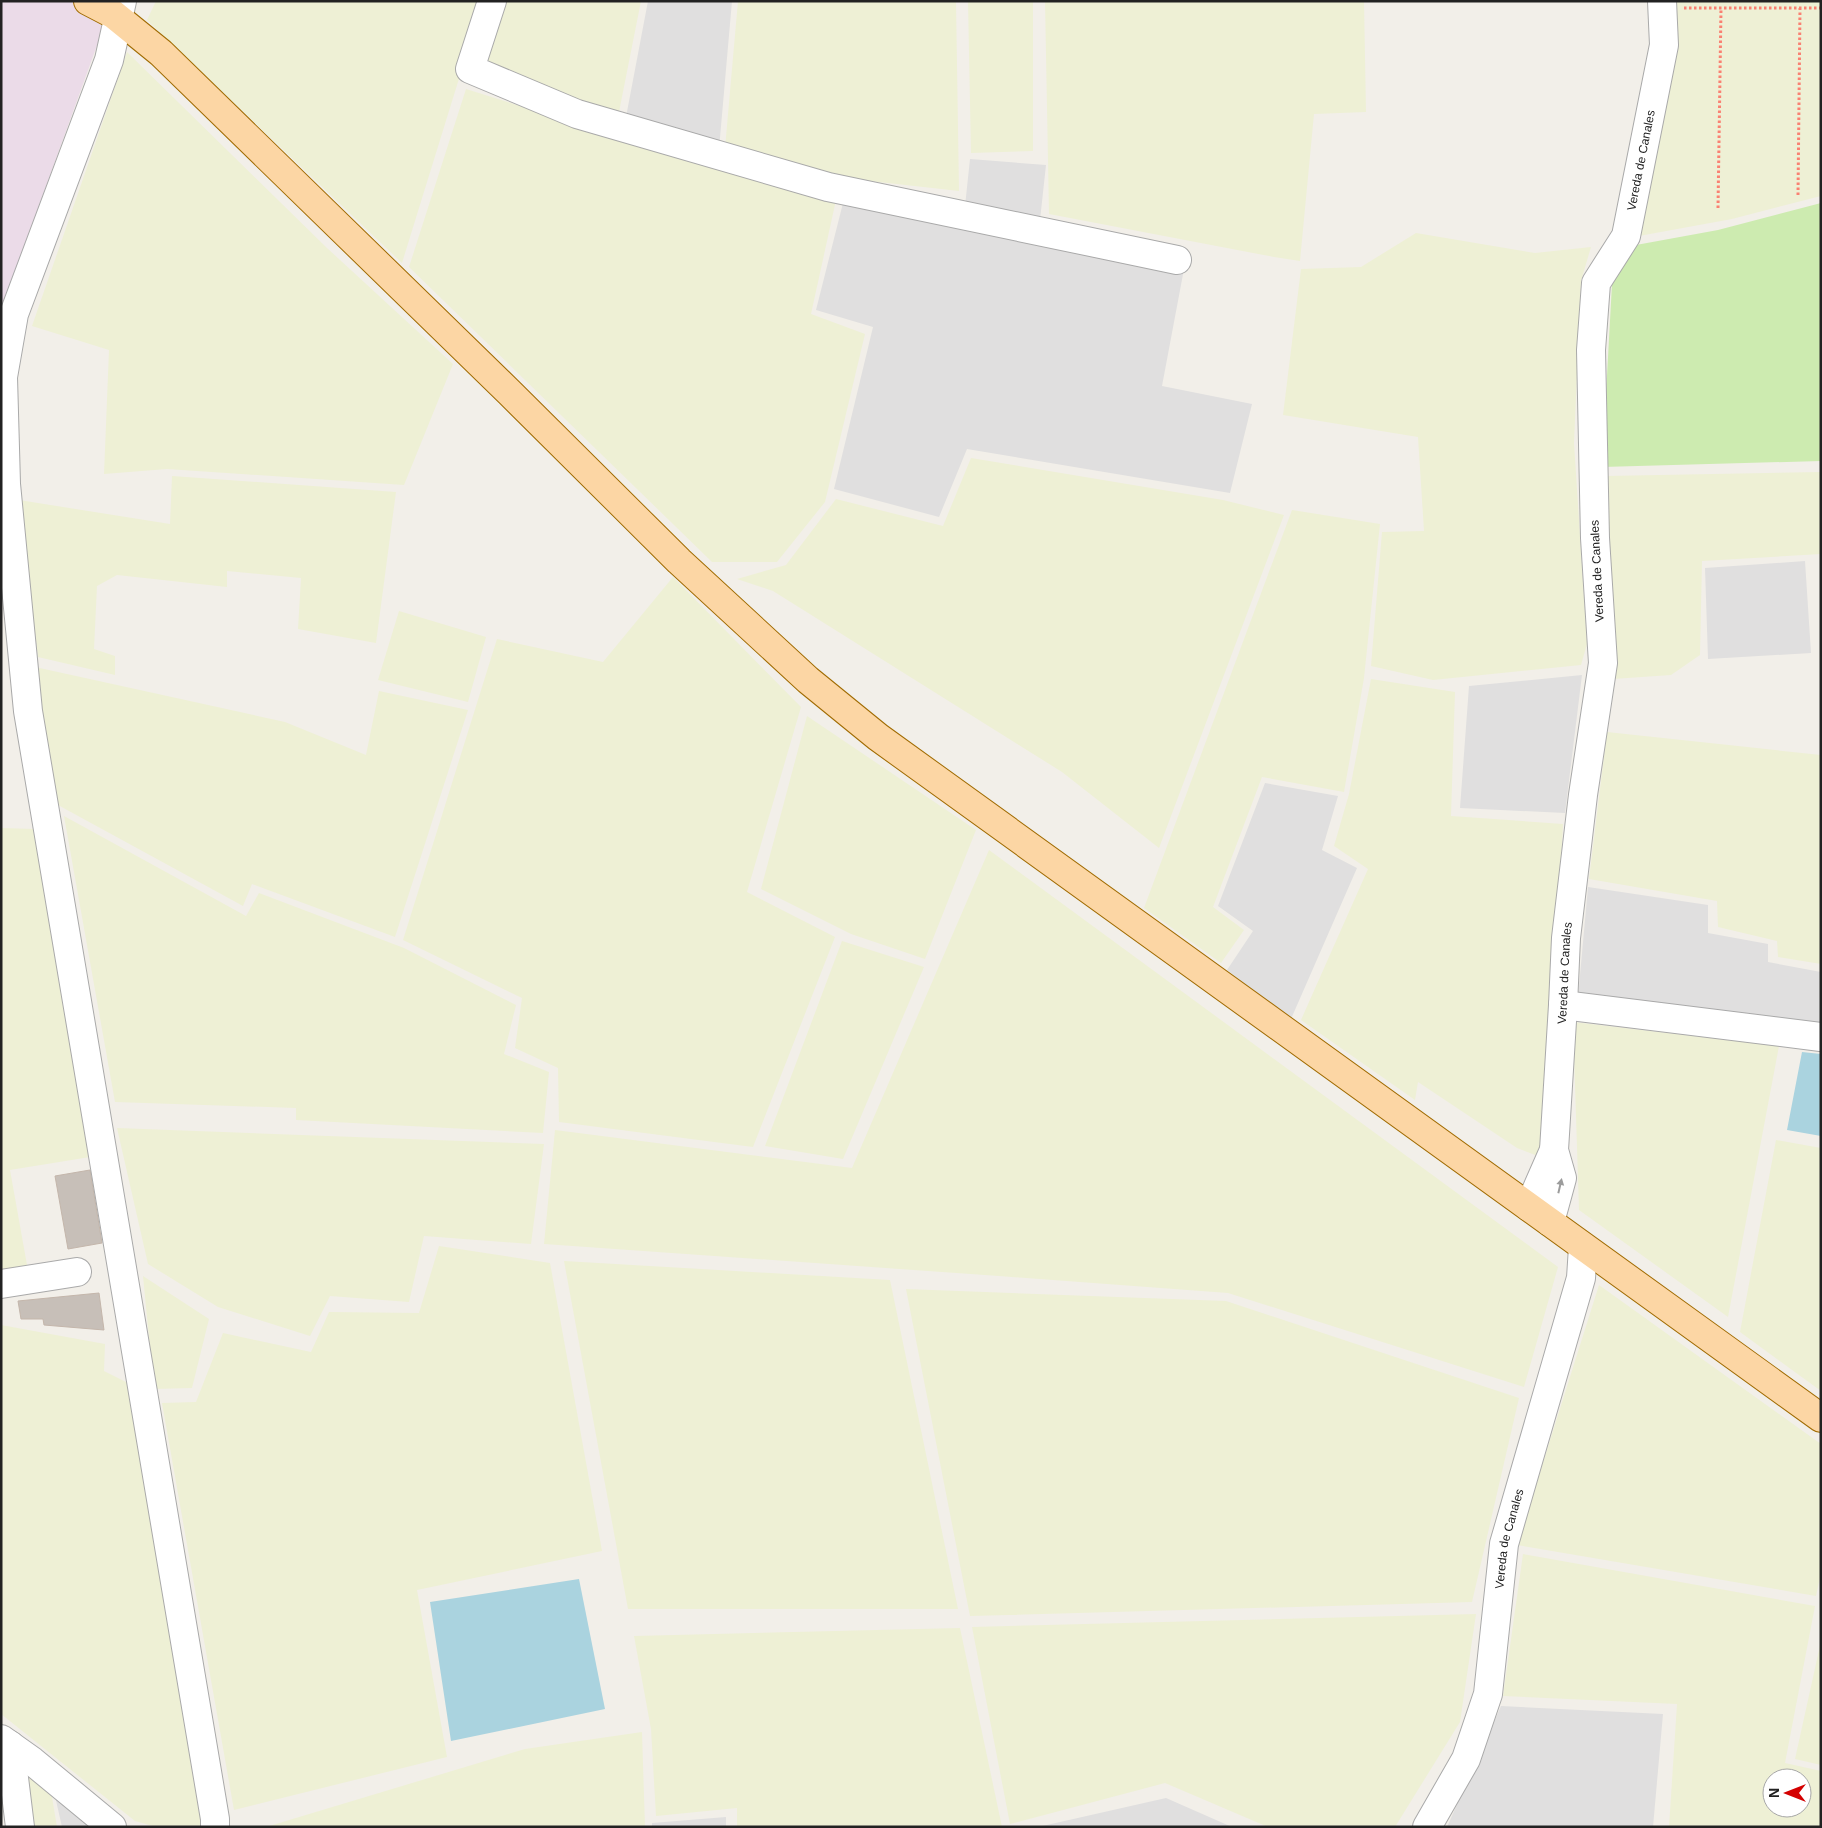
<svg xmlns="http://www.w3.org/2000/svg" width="1822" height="1828" font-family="Helvetica,sans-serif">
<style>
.residential{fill:#e0dfdf}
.industrial{fill:#ebdbe8}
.farmland{fill:#eef0d5;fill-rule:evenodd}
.grass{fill:#cdebb0}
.water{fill:#aad3df}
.building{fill:#c7bfb8;stroke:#c4b6ab}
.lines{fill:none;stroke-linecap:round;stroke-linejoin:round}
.minor-casing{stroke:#a9a9a9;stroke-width:30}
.major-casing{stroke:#a06b00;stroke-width:30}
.path{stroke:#fa8072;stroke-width:3;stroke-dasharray:2.5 2.5;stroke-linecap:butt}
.minor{stroke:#fff;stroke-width:28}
.major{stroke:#fcd6a4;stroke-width:28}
.oneway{fill:#9c9c9c}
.labels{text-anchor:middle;stroke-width:4;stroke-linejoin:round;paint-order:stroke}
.street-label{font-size:12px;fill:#222;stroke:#fff}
</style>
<rect width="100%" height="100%" fill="#f2efe9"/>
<path class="residential" d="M648,1H732L719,149L626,117Z
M970,159L1046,165L1040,220L1187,253L1162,386L1252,404L1230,493L967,449L939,517L834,489L873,327L816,310L843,203L963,225Z
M1805,561L1811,653L1708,659L1705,568Z
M1582,675L1565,813L1460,808L1469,686Z
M1265,783L1338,796L1322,850L1357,868L1291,1019L1227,970L1253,931L1218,906Z
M1588,887L1708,905V933L1768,944V962L1821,972V1031L1578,997Z
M1501,1706L1663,1714L1653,1827H1447Z
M55,1796L92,1827H62Z
M1166,1798L1232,1827H1038Z
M726,1817V1827H652V1823Z"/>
<path class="industrial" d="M1,1H107L100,37L1,311Z"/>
<path class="farmland" d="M156,1H483L402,263L147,20Z
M497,1H641L619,112L478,67Z
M738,1H956L959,191L852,179L725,148Z
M968,1H1033V151L971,153Z
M1045,1H1364L1366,112L1314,114L1300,261L1274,257L1049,214Z
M1674,1H1821V196L1732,219L1639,236Z
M127,52L327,248L453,364L404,485L167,469L104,474L109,350L32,326Z
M466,89L660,150L836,200L811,314L865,334L825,502L777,562H712L409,267Z
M1416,233L1535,253L1591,247L1581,281L1574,443L1587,644L1581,665L1433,680L1371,666L1382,532L1424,531L1418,437L1283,415L1301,269L1361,267Z
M971,458L1223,500L1284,515L1159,848L1062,772L773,591L737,579L786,565L836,499L943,526Z
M1821,472V554L1702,561L1700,655L1671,675L1613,679L1605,476Z
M172,476L396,492L376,643L298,629L301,578L227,571V587L117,575L97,586L94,649L115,656V675L38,657L19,500L170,524Z
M1292,510L1380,524L1364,678L1344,792L1262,777L1213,907L1244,930L1221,963L1144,908Z
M673,577L801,707L747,892L835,937L753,1147L559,1122L558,1068L515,1048L522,998L403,940L497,639L603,662Z
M399,611L486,637L468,702L378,680Z
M35,667L285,722L366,755L379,691L468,710L395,937L252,884L243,906L58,805Z
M1371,679L1455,692L1451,816L1563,824L1546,1159L1517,1148L1418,1082L1415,1100L1301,1020L1368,869L1334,846L1349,794Z
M807,716L976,830L925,959L851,934L761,889Z
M1607,732L1821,755V964L1778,957L1777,941L1718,927L1717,901L1589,879Z
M64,816L246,916L259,893L404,948L516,1005L504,1054L549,1072L543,1133L296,1120V1108L115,1102Z
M1,828L34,829L90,1157L10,1170L27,1265L1,1271Z
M989,850L1558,1267L1524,1387L1228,1293L999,1276L544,1244L555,1130L852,1168Z
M842,941L924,967L843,1159L765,1146Z
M1573,1022L1779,1046L1728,1317L1579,1210Z
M117,1128L544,1144L531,1244L424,1236L409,1302L330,1296L310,1336L218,1307L148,1264Z
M1776,1140L1821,1148V1391L1740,1332Z
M439,1246L550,1263L602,1551L417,1590L447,1757L234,1810L162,1403L196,1402L223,1333L311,1352L329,1312L419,1313Z
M564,1261L890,1280L958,1609H628Z
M143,1276L209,1319L192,1388L154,1389Z
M1599,1285L1821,1444V1573L1816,1596L1517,1545Z
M906,1289L1226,1301L1519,1398L1472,1602L970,1616Z
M1,1325L105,1344L104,1371L128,1383L203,1801L201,1827H156L135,1821L1,1714Z
M1523,1554L1815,1606L1785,1763L1821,1771V1827H1669L1677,1704L1503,1696ZM1772,1778H1802V1808H1772Z
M1476,1614L1460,1722L1395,1827H1268L1165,1783L1010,1824L972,1627Z
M960,1628L1002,1827H737V1808L656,1816L651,1729L634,1636Z
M1821,1641V1765L1795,1759Z
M642,1732L645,1827H266L525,1749Z
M26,1772L51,1791L57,1827H33Z"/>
<path class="grass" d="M1821,203V461L1602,467L1612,284L1636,245L1718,230Z"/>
<path class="water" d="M1802,1052L1821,1054V1136L1787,1130Z
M579,1579L605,1709L451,1741L430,1602Z"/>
<path class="building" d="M90,1170L102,1243L68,1249L55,1176Z
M99,1293L104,1330L44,1325L43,1319H21L18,1301Z"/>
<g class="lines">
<defs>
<g id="minor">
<path d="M122,1L109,60L14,314L3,377L6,484L28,711L215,1819V1827"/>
<path d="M492,1L470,69L577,114L828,187L1177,260"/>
<path d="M1563,1005L1821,1037"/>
<path d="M1529,1207L1554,1150"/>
<path id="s1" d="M1550,1222L1562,1178L1554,1150L1563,1005L1566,938L1583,795L1603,663L1595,538L1591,350L1596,283L1626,236L1664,45L1662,1"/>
<path d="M1,1284L77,1272"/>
<path d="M1,1739L32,1761L112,1827"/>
<path d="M10,1745L20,1827"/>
<path id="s2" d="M1427,1827L1466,1759L1488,1694L1504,1544L1581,1278L1583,1247"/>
</g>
<path id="major" d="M88,1L113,14L161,53L510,393L679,561L808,680L878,737L1821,1418"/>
</defs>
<use href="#minor" class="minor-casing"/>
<use href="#major" class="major-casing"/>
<path class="path" d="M1684,8H1821
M1798,195L1800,8
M1718,208L1721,8"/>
<use href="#minor" class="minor"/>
<use href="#major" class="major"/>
</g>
<defs><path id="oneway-solid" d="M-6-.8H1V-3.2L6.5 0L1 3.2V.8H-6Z" transform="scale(1.25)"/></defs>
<use class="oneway" href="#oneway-solid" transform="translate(1560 1186) rotate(-77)"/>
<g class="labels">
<g class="street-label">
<text dy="4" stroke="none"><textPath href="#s1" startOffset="1078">Vereda de Canales</textPath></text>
<text transform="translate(1597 571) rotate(-93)" y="4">Vereda de Canales</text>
<text dy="4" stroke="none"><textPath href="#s1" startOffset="252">Vereda de Canales</textPath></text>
<text dy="4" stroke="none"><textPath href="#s2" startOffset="304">Vereda de Canales</textPath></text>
</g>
</g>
<rect width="1822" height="1828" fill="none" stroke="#222222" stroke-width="5"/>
<g transform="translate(1787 1793) rotate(270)"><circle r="24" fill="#ffffff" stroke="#a7a7a7"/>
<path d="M0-4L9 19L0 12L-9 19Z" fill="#d40000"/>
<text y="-8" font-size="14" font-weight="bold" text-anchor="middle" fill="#222222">N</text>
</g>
</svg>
